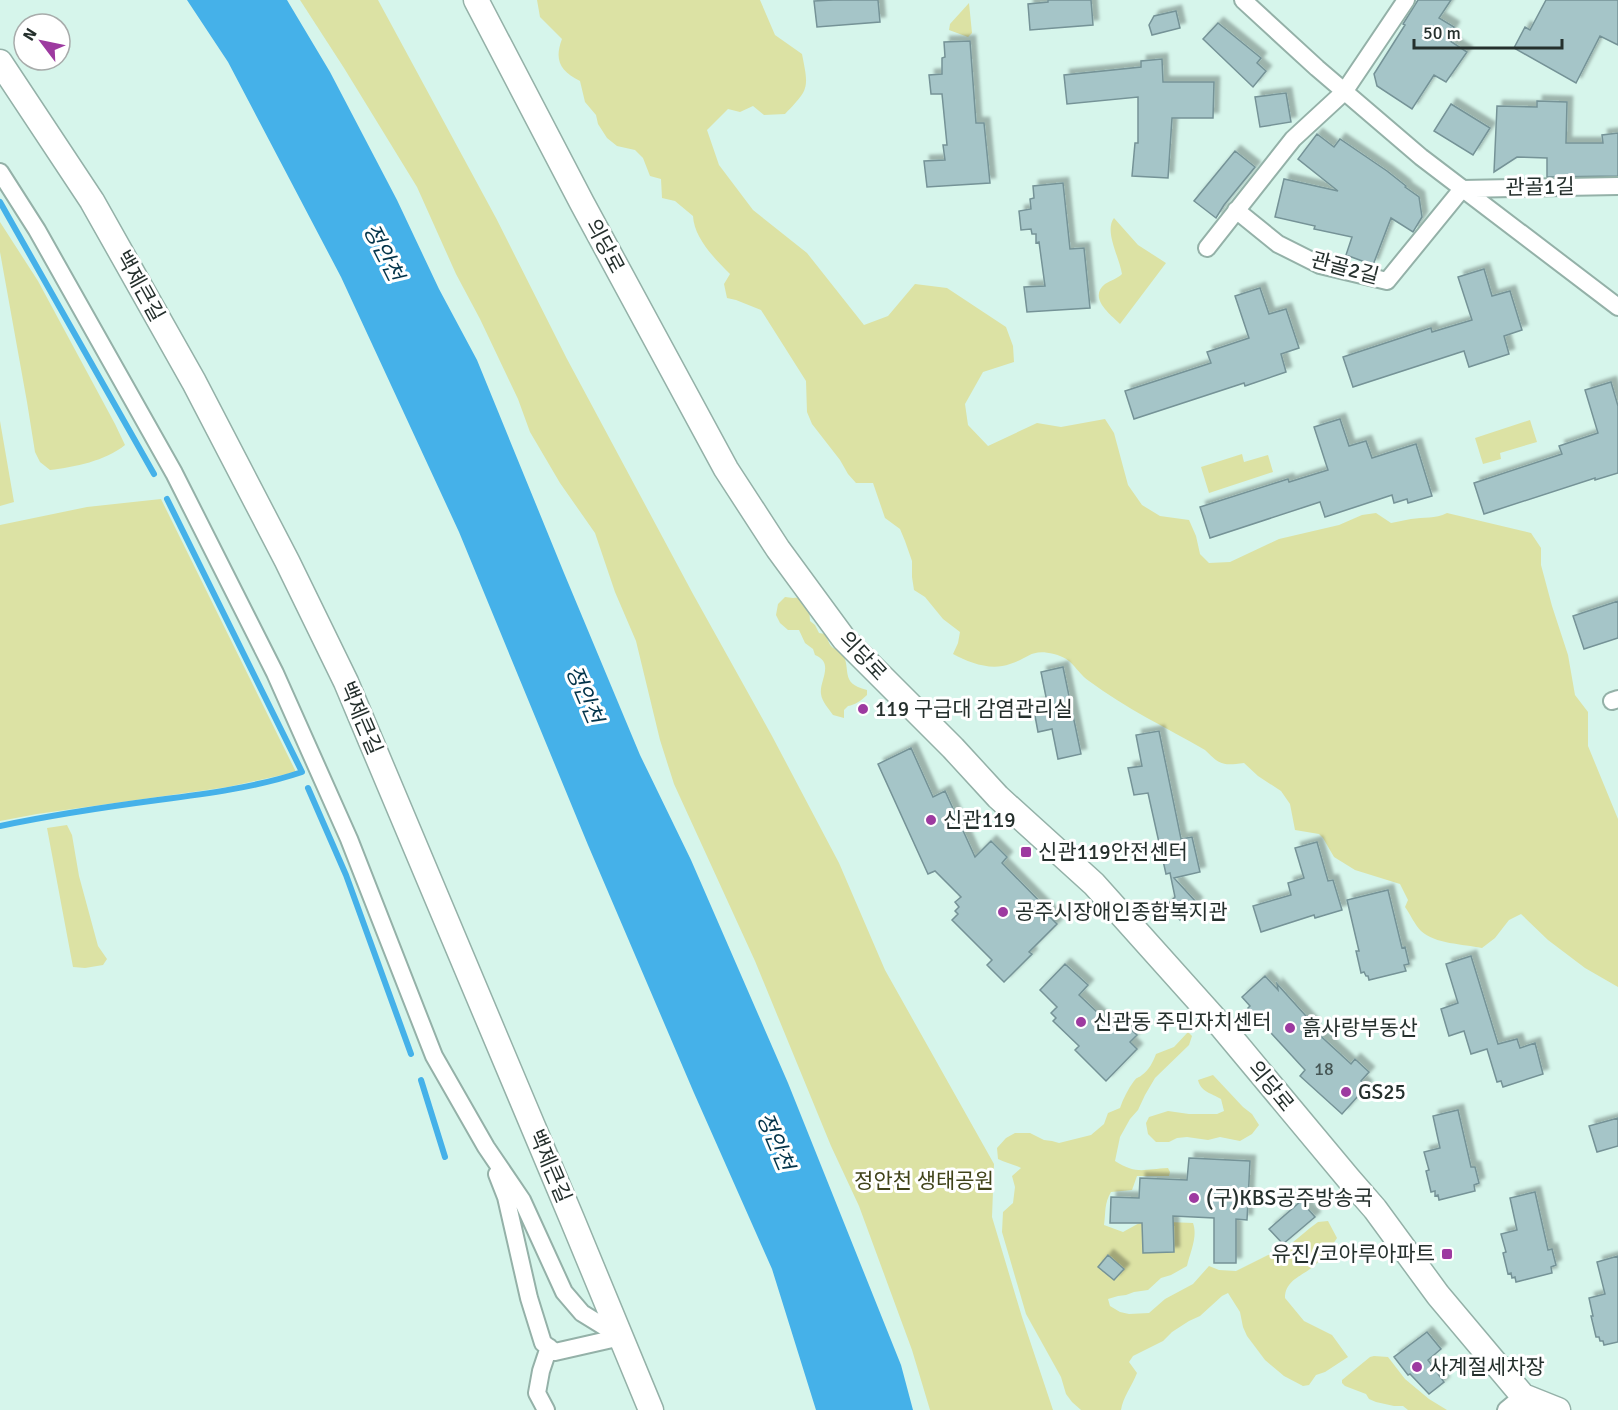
<svg xmlns="http://www.w3.org/2000/svg" width="1618" height="1410" font-family="Signika,'Noto Sans KR',sans-serif">
<style>
.green{fill:#dce2a4}
.water{fill:#45b1e9}
.lines{fill:none;stroke-linecap:round;stroke-linejoin:round}
.stream{stroke:#45b1e9;stroke-width:6}
.building{fill:#a5c5c8;stroke:#759397;stroke-width:1.5;filter:url(#shadow)}
.minor-casing{stroke:#94b1a8;stroke-width:20}
.secondary-casing{stroke:#94b1a8;stroke-width:27}
.minor{stroke:#fff;stroke-width:16}
.secondary{stroke:#fff;stroke-width:24}
.poi-dot{fill:#9d3aa0;stroke:#fff;stroke-width:2}
.labels{text-anchor:middle;stroke-width:6;stroke-linejoin:round;paint-order:stroke}
.number-label{font-size:18px;fill:#455554}
.street-label{font-size:21px;fill:#25302d;stroke:#fff}
.poi-label{font-size:21px;fill:#25302d;stroke:#fff;text-anchor:start}
.park-label{font-size:21px;fill:#404319;stroke:#fff}
.water-label{font-size:22px;font-style:italic;fill:#03344a;stroke:#fff}
</style>
<defs>
<filter id="shadow"><feDropShadow dx="5.5" dy="-5.5" stdDeviation="1.5" flood-color="#0004"/></filter>
</defs>
<rect width="100%" height="100%" fill="#d6f5eb"/>
<path class="green" d="M300,0H378L496,218L567,359L693,594L772,736L839,863L885,970L994,1164L992,1217L1022,1317L1053,1410H930L912,1350L859,1206L831,1146L755,961L674,784L660,740L636,641L615,592L595,533L560,483L530,432L518,399L480,319L456,274L417,187L344,68Z
M537,0H760L775,35L802,54C809,89 809,89 785,114L764,115L753,106L740,112L728,109L707,130L719,165L753,210L807,253L864,325L888,316L915,284L947,288L1006,327L1013,346L1014,362L983,372L965,404L968,425L988,446L1037,423L1061,427L1105,419L1114,433L1128,485L1142,505L1160,516L1189,520L1196,536L1200,554L1209,563L1230,562L1279,539L1339,525L1362,515L1376,513L1391,523C1398,522 1404,520 1411,519C1424,517 1435,519 1447,513L1531,533L1541,548V565L1552,606L1568,655L1575,695L1588,712V746L1618,819V987L1585,968L1548,940L1521,914L1509,920L1495,938L1482,948C1463,944 1435,944 1421,931C1415,925 1410,914 1405,907L1408,900L1400,884L1355,870L1334,857L1323,838L1319,834L1295,830L1290,804L1281,791L1258,776L1244,763C1223,766 1220,765 1205,750C1167,728 1125,708 1089,681C1074,670 1074,659 1054,654C1031,648 1029,658 1010,664C991,671 970,663 953,654L958,643L960,632L943,619L925,597L914,590L912,577V561L905,541L900,529L885,518L873,483H856L848,474L840,460L812,424L807,412L806,381L761,310L736,300L727,298L724,284L730,274C715,259 694,238 693,216L675,201L662,198L661,179L650,176L643,158L635,150L617,146L607,138L598,124L596,115L585,102L580,81C560,71 554,60 562,39L540,17Z
M969,3L972,33L968,37L949,30L950,24Z
M1114,218L1138,245L1166,263L1120,324C1110,314 1088,298 1105,284C1111,280 1117,279 1122,274C1119,256 1104,231 1114,218Z
M0,222L38,281L115,424L125,445C105,461 75,467 50,470L40,462L35,452L27,402L0,252Z
M1530,420L1537,442L1500,453L1501,459L1483,464L1475,438Z
M0,421L14,502L0,506Z
M1242,454L1244,462L1268,455L1273,472L1209,493L1201,467Z
M161,499L296,772L228,787L37,814L0,821V525L87,507Z
M785,597L793,598L802,597L809,606L810,621L815,625L819,633L825,634C830,643 829,649 841,650C853,669 838,683 867,690V695C862,700 855,705 848,706L844,710V718L833,715C829,709 822,702 821,694C819,681 835,663 815,655L813,649L805,643L799,630H788L780,623L776,615L778,604Z
M67,825L72,835L79,876L98,946L107,959L103,965L85,968L73,967L47,828Z
M1188,1032L1192,1036L1189,1045L1155,1078L1145,1095L1138,1110L1130,1119L1120,1137L1115,1161C1137,1175 1144,1169 1168,1168L1170,1172L1169,1176H1137L1132,1190L1111,1192C1104,1204 1106,1211 1104,1225L1123,1232L1143,1221L1193,1223C1198,1237 1190,1252 1187,1266L1171,1275L1161,1278L1148,1290L1134,1292L1126,1295L1118,1296L1108,1299L1110,1306L1120,1312L1129,1314L1149,1313L1165,1299L1193,1284L1209,1266L1219,1270L1236,1271L1268,1255L1280,1253L1310,1228L1318,1222L1328,1221L1337,1238C1331,1247 1324,1257 1316,1264C1304,1276 1285,1279 1285,1298L1304,1321L1332,1335L1348,1357L1325,1372L1316,1375L1309,1385L1303,1386L1284,1376L1265,1360L1247,1336L1243,1327L1240,1312L1228,1293L1222,1296L1200,1316L1189,1321L1172,1332L1163,1341L1133,1356L1129,1362L1137,1373C1132,1386 1123,1397 1121,1410H1081L1072,1402L1066,1394L1061,1377L1026,1314L1002,1232L1003,1212L1013,1203L1015,1187L1012,1176L1021,1168C1013,1164 1006,1163 998,1159L997,1148L1006,1138L1015,1133H1030L1044,1140L1052,1141L1059,1143L1091,1135L1104,1124L1108,1113L1120,1108C1123,1099 1128,1089 1134,1081C1138,1076 1137,1079 1142,1075C1149,1070 1153,1062 1156,1054L1174,1047Z
M1213,1075L1243,1107L1252,1114L1259,1125L1252,1134L1240,1141L1220,1137L1208,1140L1187,1137L1177,1138L1169,1142H1156L1148,1134L1146,1123L1149,1117L1168,1111L1189,1114H1217L1224,1111L1221,1099C1211,1093 1201,1092 1198,1080Z
M1374,1356L1388,1357L1405,1379L1429,1399L1447,1410H1408L1403,1406H1394L1376,1402L1369,1399L1366,1394L1345,1386L1342,1383V1380L1370,1357Z"/>
<path class="water" d="M187,0H287L330,72L397,200L439,289L477,360L564,573L640,755L691,860L788,1083L901,1365L913,1410H816L772,1269L694,1093L588,845L459,532L341,277L228,62Z"/>
<g class="lines">
<path class="stream" d="M0,202L154,474
M308,788L346,875L411,1054
M0,826C52,815 105,807 158,800C205,794 258,787 302,772L167,499
M421,1080L445,1157"/>
</g>
<path class="building" d="M833,0H878L880,22L817,27L814,1Z
M1048,0H1091L1093,25L1030,30L1028,4L1048,2Z
M1418,0H1451L1439,18L1454,27L1447,39L1467,52L1446,82L1434,75L1412,109L1377,86L1374,74L1405,25L1403,24Z
M1546,0H1618V45L1600,36L1576,83L1514,48L1525,27L1530,30Z
M1176,11L1180,28L1152,35L1149,25L1154,16Z
M1218,23L1261,58L1257,63L1266,71L1253,87L1203,39Z
M970,41L976,123H984L990,183L927,187L924,161L945,160L943,145H947L942,94H931L929,75L942,74V58L945,57L944,42Z
M1162,59L1163,82H1214L1213,118H1172L1168,178L1132,176L1135,143H1138V97L1067,104L1064,75L1141,67V61Z
M1286,93L1291,122L1260,127L1255,97Z
M1537,101L1567,102L1566,143H1603L1602,135L1618,133V176L1547,177V158L1517,157L1494,172L1497,106L1537,107Z
M1451,104L1490,128L1473,155L1434,131Z
M1317,134L1334,147L1340,139L1387,171L1406,186L1405,187L1419,197L1422,217L1413,232L1391,218L1373,265L1346,255L1352,237L1314,229L1315,226L1275,217L1284,179L1338,191L1298,159Z
M1235,151L1255,167L1224,205L1216,218L1194,201Z
M1063,183L1070,249L1084,248L1090,308L1027,312L1024,287L1045,286L1039,242L1036,243V234H1032L1031,229L1021,230L1019,211L1031,209L1030,199L1034,198L1033,186Z
M1484,269L1492,296L1510,291L1522,330L1504,336L1509,354L1469,367L1464,351L1353,387L1343,357L1431,328L1432,332L1472,320L1458,277Z
M1260,288L1269,314L1286,309L1299,348L1281,354L1286,372L1245,386L1244,383L1134,419L1125,391L1211,363L1207,352L1249,338L1235,296Z
M1611,382L1618,406V473L1595,480V478L1484,514L1474,483L1562,454L1559,446L1598,433L1585,390Z
M1340,419L1349,446L1366,441L1372,458L1416,444L1432,496L1408,503L1407,499L1394,503L1392,495L1325,517L1320,502L1210,538L1200,507L1288,479L1289,482L1328,470L1314,427Z
M1618,601V638L1584,649L1573,616Z
M1063,667L1081,754L1058,759L1052,729L1038,732L1033,705L1047,702L1041,672Z
M1159,731L1181,839L1192,837L1200,872L1174,878L1197,903L1180,920L1166,906L1175,897L1170,873L1166,874L1148,793L1134,795L1128,768L1142,766L1136,735Z
M911,748L933,797L945,791L975,857L991,841L1007,857L1002,863L1052,914L1049,916L1057,924L1029,952L1032,954L1004,982L987,965L992,960L952,920L958,914L955,911L959,907L955,902L961,897L935,871L928,874L878,764Z
M1317,842L1328,881L1333,880L1342,910L1315,918L1314,915L1261,932L1253,906L1291,895L1288,883L1304,878L1295,848Z
M1388,890L1402,948L1405,947L1409,964L1404,965L1406,971L1369,980L1368,976H1366L1364,972L1361,973L1356,951H1359L1347,900Z
M1471,956L1498,1044L1517,1039L1520,1048L1535,1043L1543,1074L1503,1087L1501,1081L1497,1082L1487,1049L1471,1054L1464,1031L1449,1036L1441,1009L1458,1003L1446,964Z
M1065,964L1088,985L1079,995L1117,1031L1124,1023L1137,1035L1130,1042L1137,1049L1106,1081L1075,1050L1079,1046L1053,1021L1056,1018L1051,1013L1057,1007L1040,990Z
M1265,976L1278,990L1277,984L1315,1026L1312,1028L1351,1064L1355,1059L1369,1072L1361,1081L1367,1086L1342,1114L1300,1076L1305,1070L1248,1008L1250,1006L1242,997Z
M1458,1110L1471,1167H1475L1479,1183L1474,1185L1475,1191L1439,1200L1438,1195L1435,1196V1191L1431,1192L1426,1171L1429,1170L1424,1152L1440,1148L1433,1116Z
M1618,1118V1146L1597,1152L1589,1126Z
M1189,1158L1250,1161L1247,1220L1236,1219V1263H1214V1218L1173,1216L1174,1252L1143,1253L1142,1223H1110L1111,1197L1139,1198L1140,1178L1187,1180Z
M1535,1192L1548,1250L1552,1249L1556,1265L1551,1267L1552,1273L1516,1282L1515,1277L1512,1278L1511,1273L1508,1274L1503,1253L1506,1252L1501,1234L1517,1230L1510,1198Z
M1301,1201L1315,1217L1283,1244L1269,1229Z
M1108,1255L1124,1269L1114,1280L1098,1267Z
M1618,1256V1342L1604,1345L1603,1341H1600L1599,1337H1596L1591,1316H1593L1589,1298L1605,1294L1597,1262Z
M1427,1332L1441,1349L1428,1360L1444,1382L1429,1394L1410,1374L1408,1375L1394,1357Z"/>
<g class="lines">
<defs>
<path id="minor" d="M1243,0L1317,68L1421,157L1618,307
M0,172L37,230L174,473L275,673L349,839L434,1056L486,1147L522,1200L564,1292L582,1313L621,1337
M1236,210L1278,244L1320,265L1387,281L1462,189L1618,186
M1207,248L1293,139L1344,92L1406,0
M1612,701L1618,699
M497,1174L506,1197L529,1298L543,1343L555,1352L621,1337
M546,1410L537,1393L541,1371L549,1347
M1506,1410L1523,1396"/>
<path id="secondary" d="M476,0L582,203L726,469L778,549L844,639L953,748L998,797L1094,884L1223,1028L1348,1178L1375,1209L1438,1295L1523,1396L1527,1410
M0,62L92,201L194,382L287,561L346,682L572,1219L651,1410
M1523,1396L1558,1410"/>
</defs>
<use href="#minor" class="minor-casing"/>
<use href="#secondary" class="secondary-casing"/>
<use href="#minor" class="minor"/>
<use href="#secondary" class="secondary"/>
</g>
<g class="poi-dot">
<circle cx="863" cy="709" r="6"/>
<circle cx="931" cy="820" r="6"/>
<rect x="1020" y="846" width="12" height="12" rx="3"/>
<circle cx="1003" cy="912" r="6"/>
<circle cx="1081" cy="1022" r="6"/>
<circle cx="1290" cy="1028" r="6"/>
<circle cx="1346" cy="1092" r="6"/>
<circle cx="1194" cy="1198" r="6"/>
<rect x="1441" y="1248" width="12" height="12" rx="3"/>
<circle cx="1417" cy="1367" r="6"/>
</g>
<g class="labels">
<g class="number-label">
<text x="1324" y="1075">18</text>
</g>
<g class="street-label">
<text transform="translate(1540 187) rotate(-1)" y="7">관골1길</text>
<text transform="translate(605 246) rotate(62)" y="7">의당로</text>
<text transform="translate(1345 268) rotate(15)" y="7">관골2길</text>
<text transform="translate(140 286) rotate(61)" y="7">백제큰길</text>
<text transform="translate(863 656) rotate(47)" y="7">의당로</text>
<text transform="translate(361 718) rotate(67)" y="7">백제큰길</text>
<text transform="translate(1271 1086) rotate(51)" y="7">의당로</text>
<text transform="translate(550 1166) rotate(67)" y="7">백제큰길</text>
</g>
<g class="poi-label">
<text x="875" y="716">119 구급대 감염관리실</text>
<text x="943" y="827">신관119</text>
<text x="1038" y="859">신관119안전센터</text>
<text x="1015" y="919">공주시장애인종합복지관</text>
<text x="1093" y="1029">신관동 주민자치센터</text>
<text x="1302" y="1035">흙사랑부동산</text>
<text x="1358" y="1099">GS25</text>
<text x="1206" y="1205">(구)KBS공주방송국</text>
<text x="1435" y="1261" text-anchor="end">유진/코아루아파트</text>
<text x="1429" y="1374">사계절세차장</text>
</g>
<g class="park-label">
<text x="924" y="1188">정안천 생태공원</text>
</g>
<g class="water-label">
<text transform="translate(384 252) rotate(63)" y="8">정안천</text>
<text transform="translate(585 694) rotate(67)" y="8">정안천</text>
<text transform="translate(776 1141) rotate(67)" y="8">정안천</text>
</g>
</g>
<g transform="translate(42 42) rotate(302)"><circle r="28" fill="#ffffff" stroke="#a8acab" stroke-width="1.5"/>
<path d="M0-4.5L10 22L0 15L-10 22Z" fill="#9d3aa0"/>
<text y="-9" font-size="16" font-weight="bold" text-anchor="middle" fill="#25302d">N</text>
</g>
<path d="M1414 39v9h148v-9" fill="none" stroke="#25302d" stroke-width="3"/>
<text x="1423" y="39" font-size="18" fill="#25302d" stroke="#ffffff" stroke-width="4.5" paint-order="stroke">50 m</text>
</svg>
